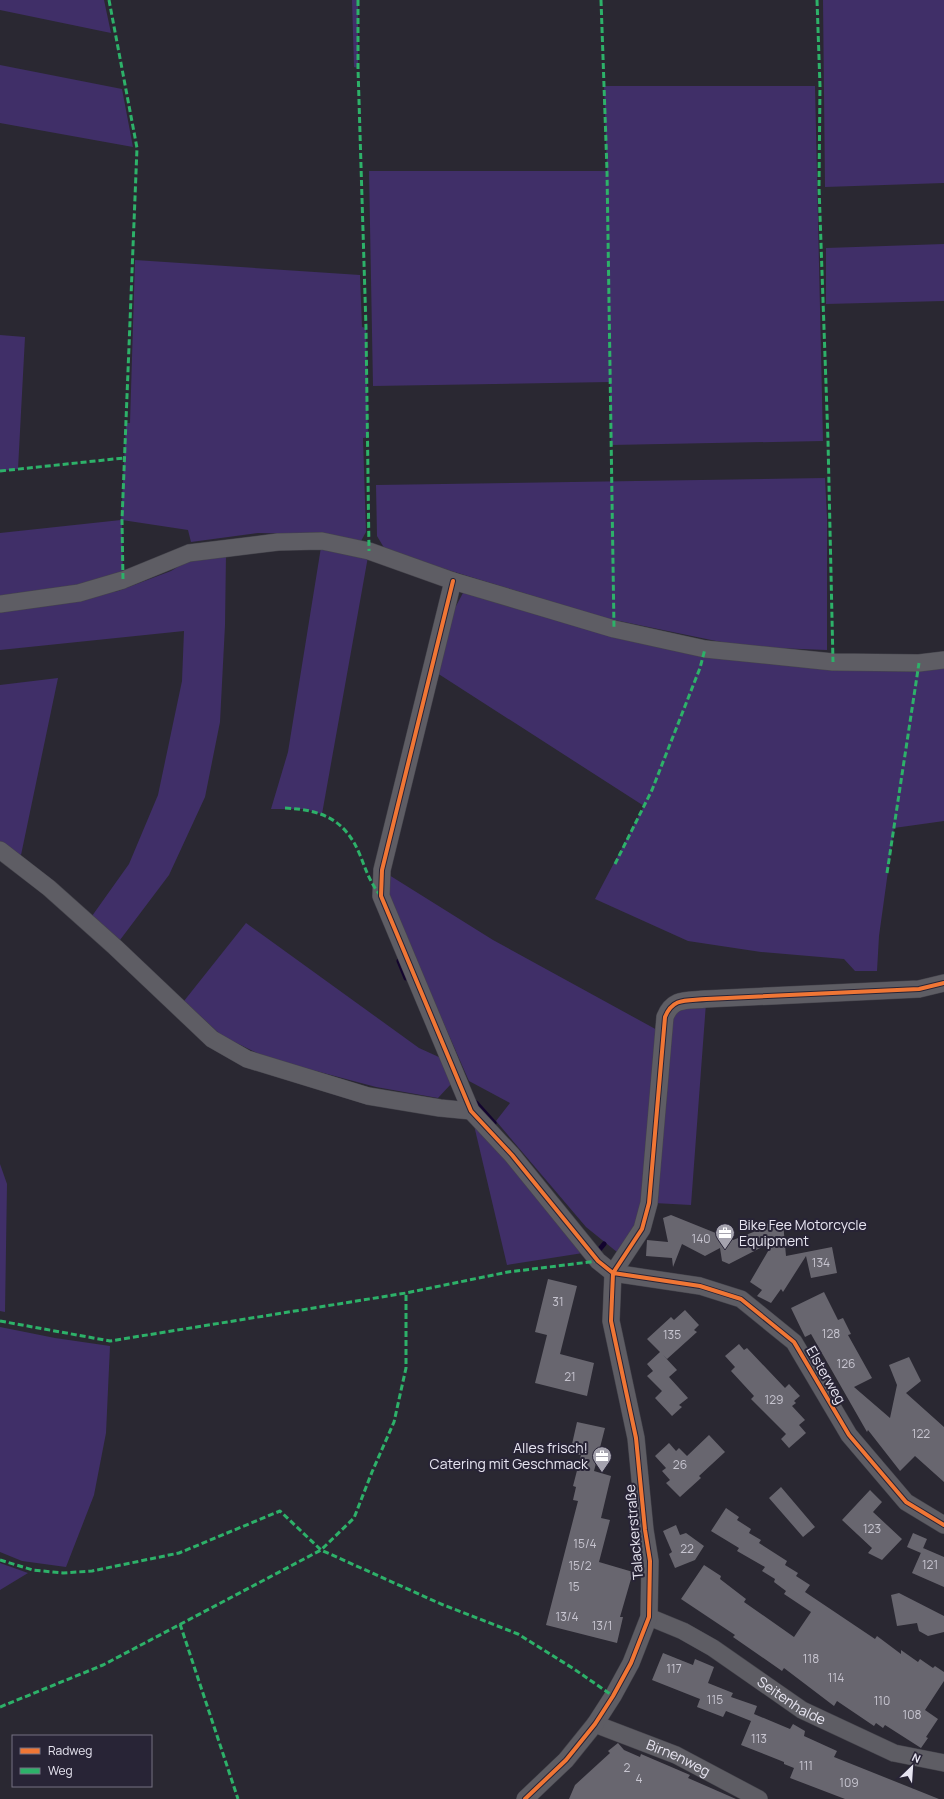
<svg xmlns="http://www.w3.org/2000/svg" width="944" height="1799" font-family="Manrope,sans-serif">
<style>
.green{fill:#402f68}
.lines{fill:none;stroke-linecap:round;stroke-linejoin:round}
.stream{stroke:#13042e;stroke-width:5}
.building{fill:#68666f}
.minor-casing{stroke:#45444c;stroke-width:18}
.minor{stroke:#5e5d64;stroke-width:17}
.quiet{stroke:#2db169;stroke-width:3;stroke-dasharray:6 3;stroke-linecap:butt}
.cycleway-casing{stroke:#282436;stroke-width:6}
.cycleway{stroke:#f07635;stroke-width:4}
.labels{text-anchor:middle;stroke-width:4;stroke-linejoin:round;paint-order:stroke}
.number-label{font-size:12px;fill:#c7c5d0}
.poi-label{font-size:14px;fill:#e7e5f1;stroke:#282436;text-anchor:start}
.street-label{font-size:14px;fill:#e7e5f1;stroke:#282436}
</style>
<rect width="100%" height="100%" fill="#2a2832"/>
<path class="green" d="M0,0H104L111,33L0,10Z
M352,0H358V68L354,67Z
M823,0H944V183L825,187Z
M0,65L122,89L133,147L0,123Z
M604,86H815L823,441L611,445L610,382L373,386L369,171H607Z
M944,244V301L826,304V248Z
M135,260L360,275L362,327L366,328L368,437L363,438L366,532L361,541L316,534L258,533L191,542L188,530L122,520L123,580L0,604V533L121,520L126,423H130Z
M0,335L25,337L18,469L0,471Z
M825,478L827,518V650L745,647L605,618L386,551L377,536L376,485Z
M322,541L369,551L322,814L305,809H271L288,752Z
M226,554L225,625L220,722L205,797L169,875L120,940L92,916L129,864L158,795L182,681L184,631L0,650V610L52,603L118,591L171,571L184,563Z
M464,591L690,653L944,666V821L894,828L879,936L877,971H855L844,959L761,952L688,941L595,899L644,806L437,673L455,608Z
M58,678L21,855L0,842V685Z
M389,875L493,940L659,1031L645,1200L635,1229L617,1252L586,1227L496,1121L510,1103L469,1081L389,899Z
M246,923L419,1048L441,1058L451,1084L438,1098L376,1087L267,1058L222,1036L184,1001Z
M706,1003L691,1205L654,1203L672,1018L679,1006Z
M473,1121L583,1253L507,1265Z
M0,1164L7,1184L5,1312L0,1311Z
M0,1327L55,1338L110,1346L106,1433L94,1495L66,1567L22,1561L0,1552Z
M0,1563L28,1573L0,1590Z"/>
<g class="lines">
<path class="stream" d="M399,961L406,978
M476,1103L494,1123
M599,1250L604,1244"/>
</g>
<path class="building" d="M671,1215L733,1240L756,1231V1225L783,1222L786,1256L832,1247L837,1273L811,1278L806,1256L783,1292L781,1289L771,1303L757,1296L762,1290L750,1282L774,1241L729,1264L722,1261L720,1248L705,1256L682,1244L673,1267L672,1258L646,1256L647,1240L668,1242L663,1218Z
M548,1279L577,1286L560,1354L594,1363L587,1396L535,1383L547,1335L535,1332Z
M824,1292L838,1320L843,1318L851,1334L848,1335L872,1378L854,1387L890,1418L897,1385L889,1365L909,1357L921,1381L906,1393L944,1427V1482L915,1456L900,1471L868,1430L867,1432L811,1334L805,1337L791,1308Z
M685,1310L699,1325L694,1330L697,1332L667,1359L663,1355L677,1370L669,1377L688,1398L679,1405L682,1407L672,1416L655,1398L662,1391L647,1376L653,1371L647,1364L660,1352L647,1339L671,1317L674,1320Z
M739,1344L744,1350L747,1348L785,1388L789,1384L800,1396L794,1401L796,1403L792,1406L805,1420L799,1425L806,1433L789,1448L781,1439L786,1434L751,1399L754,1396L731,1371L735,1367L725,1356Z
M577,1422L605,1428L594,1471L611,1476L601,1518L610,1520L599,1562L633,1572L620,1617H623L617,1643L546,1625L578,1501L573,1500L576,1487L573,1486L581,1455L570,1453Z
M709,1435L725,1452L699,1476L701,1478L680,1497L666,1483L670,1480L662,1471L666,1468L655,1456L669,1443L676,1451L679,1448L687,1456Z
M781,1487L815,1527L803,1537L769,1498Z
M870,1490L882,1502L873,1512L902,1539L882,1560L868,1553L872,1548L842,1520Z
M726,1508L739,1517L737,1520L751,1529L749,1533L761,1540L759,1543L787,1561L785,1565L798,1573L796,1576L810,1585L805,1592L875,1639L877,1636L901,1654V1650L918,1662L920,1659L933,1668L935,1666L944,1672V1681L925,1710L938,1719L926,1737L928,1738L921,1748L885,1725L883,1728L876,1723L874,1726L837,1701L834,1706L784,1668L782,1671L733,1637L735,1635L681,1599L704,1565L721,1576L720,1579L746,1599L744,1602L794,1637L811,1612L784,1594L786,1591L774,1582L775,1579L762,1571L765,1567L737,1551L739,1548L711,1531Z
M676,1525L680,1535L686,1533L704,1546L695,1560L675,1568L669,1554L672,1552L663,1531Z
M913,1533L927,1539L921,1553L907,1547Z
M923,1548L944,1557V1587L912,1573Z
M899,1593L944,1616V1632L928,1636L919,1631L917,1623L897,1626L891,1595Z
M663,1653L693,1665L695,1659L714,1667L708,1683L733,1693L731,1697L757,1706L754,1714L790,1729L793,1724L805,1731L804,1736L837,1751L834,1757L939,1799H845L790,1778L794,1768L784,1764V1762L741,1745L751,1721L726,1711L723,1717L697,1707L700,1699L652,1680Z
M618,1743L624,1750L640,1757L641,1754L690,1775L688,1778L736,1799H569L575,1785L610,1753L608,1751Z"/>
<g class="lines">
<defs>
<g id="minor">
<path d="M453,581L382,870L381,896L471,1111L512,1155L598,1261L613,1273L700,1286L741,1299L794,1342L849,1435L906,1502L944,1525"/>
<path d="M0,604L79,593L123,580L189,553L278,542L322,541L369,551L453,581L614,629L705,649L833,662L919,663L944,660"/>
<path d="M0,850L49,888L115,947L212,1039L247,1059L368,1096L440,1108L471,1111"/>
<path id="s1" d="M649,1617L683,1631L713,1648L802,1710L894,1753L944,1763"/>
<path id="s2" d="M595,1724L676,1755L759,1799"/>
<path d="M525,1799L566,1760L595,1724L613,1696L631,1663L649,1617L650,1561L645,1530L636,1438L611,1321L613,1273L642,1229L649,1203L665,1017C673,997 687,1001 706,999L919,989L944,983"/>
</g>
</defs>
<use href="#minor" class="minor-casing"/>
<use href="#minor" class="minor"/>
<path class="quiet" d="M109,0L137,148L122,520L123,580
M358,0V68L366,328L369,551
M601,0L607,171L614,629
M817,0L820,86L819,187L828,441L833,662
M0,471L124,458
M285,808C322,810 345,819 360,855C366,870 370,883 381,896
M615,864L652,790L700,668L705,649
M887,873L919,663
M0,1321L110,1341L406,1293L508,1272L598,1261
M0,1560L33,1570L63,1573L92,1571L179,1553L280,1511L321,1550L441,1604L518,1634L574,1669L613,1696
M180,1624L238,1799
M0,1707L103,1665L321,1550L354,1518L372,1472L394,1422L406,1368V1293"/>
<defs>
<path id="cycleway" d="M453,581L382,870L381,896L471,1111L512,1155L598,1261L613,1273L700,1286L741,1299L794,1342L849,1435L906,1502L944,1525
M525,1799L566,1760L595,1724L613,1696L631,1663L649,1617L650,1561L645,1530L636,1438L611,1321L613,1273L642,1229L649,1203L665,1017C673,997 687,1001 706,999L919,989L944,983"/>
</defs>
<use href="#cycleway" class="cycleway-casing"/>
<use href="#cycleway" class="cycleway"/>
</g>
<defs>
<symbol id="office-pin" viewBox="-11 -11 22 30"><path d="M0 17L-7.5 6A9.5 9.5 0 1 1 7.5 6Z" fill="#a5a3ae" stroke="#282436"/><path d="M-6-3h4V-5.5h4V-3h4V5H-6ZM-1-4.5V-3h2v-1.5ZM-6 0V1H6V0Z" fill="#fff"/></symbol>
</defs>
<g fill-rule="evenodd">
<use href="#office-pin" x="714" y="1222" width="22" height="30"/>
<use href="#office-pin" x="591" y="1445" width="22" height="30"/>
</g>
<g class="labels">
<g class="number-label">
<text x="701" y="1243">140</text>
<text x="821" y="1267">134</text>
<text x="558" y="1306">31</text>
<text x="831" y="1338">128</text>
<text x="672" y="1339">135</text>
<text x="846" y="1368">126</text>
<text x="570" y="1381">21</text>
<text x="774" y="1404">129</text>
<text x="921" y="1438">122</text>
<text x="680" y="1469">26</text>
<text x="872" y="1533">123</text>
<text x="585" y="1548">15/4</text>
<text x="687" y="1553">22</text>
<text x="930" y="1569">121</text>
<text x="580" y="1570">15/2</text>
<text x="574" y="1591">15</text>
<text x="567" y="1621">13/4</text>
<text x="602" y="1630">13/1</text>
<text x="811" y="1663">118</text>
<text x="674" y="1673">117</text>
<text x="836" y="1682">114</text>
<text x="715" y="1704">115</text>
<text x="882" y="1705">110</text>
<text x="912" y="1719">108</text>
<text x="759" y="1743">113</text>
<text x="806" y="1770">111</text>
<text x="627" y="1772">2</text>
<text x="639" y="1783">4</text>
<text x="849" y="1787">109</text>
</g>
<g class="poi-label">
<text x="739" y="1230">Bike Fee Motorcycle<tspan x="739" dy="16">Equipment</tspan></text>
<text x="588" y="1453" text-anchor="end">Alles frisch!<tspan x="588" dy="16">Catering mit Geschmack</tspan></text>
</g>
<g class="street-label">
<text transform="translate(826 1375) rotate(60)" y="5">Elsterweg</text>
<text transform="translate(634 1532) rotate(-95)" y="5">Talackerstraße</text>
<text dy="5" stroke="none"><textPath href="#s1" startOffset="166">Seitenhalde</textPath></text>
<text dy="5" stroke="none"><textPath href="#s2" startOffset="90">Birnenweg</textPath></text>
</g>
</g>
<rect x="12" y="1735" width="140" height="52" fill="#282436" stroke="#747181"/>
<rect x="20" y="1748" width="20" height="6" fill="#f07635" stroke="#747181"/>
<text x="48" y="1755" font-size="12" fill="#e7e5f1">Radweg</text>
<rect x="20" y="1768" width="20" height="6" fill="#2db169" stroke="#747181"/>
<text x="48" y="1775" font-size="12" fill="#e7e5f1">Weg</text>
<g transform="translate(912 1767) rotate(25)" stroke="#282436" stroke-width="3" paint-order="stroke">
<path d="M0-3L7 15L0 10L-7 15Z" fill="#e7e5f1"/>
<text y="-6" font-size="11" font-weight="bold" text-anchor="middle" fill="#e7e5f1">N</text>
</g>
</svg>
